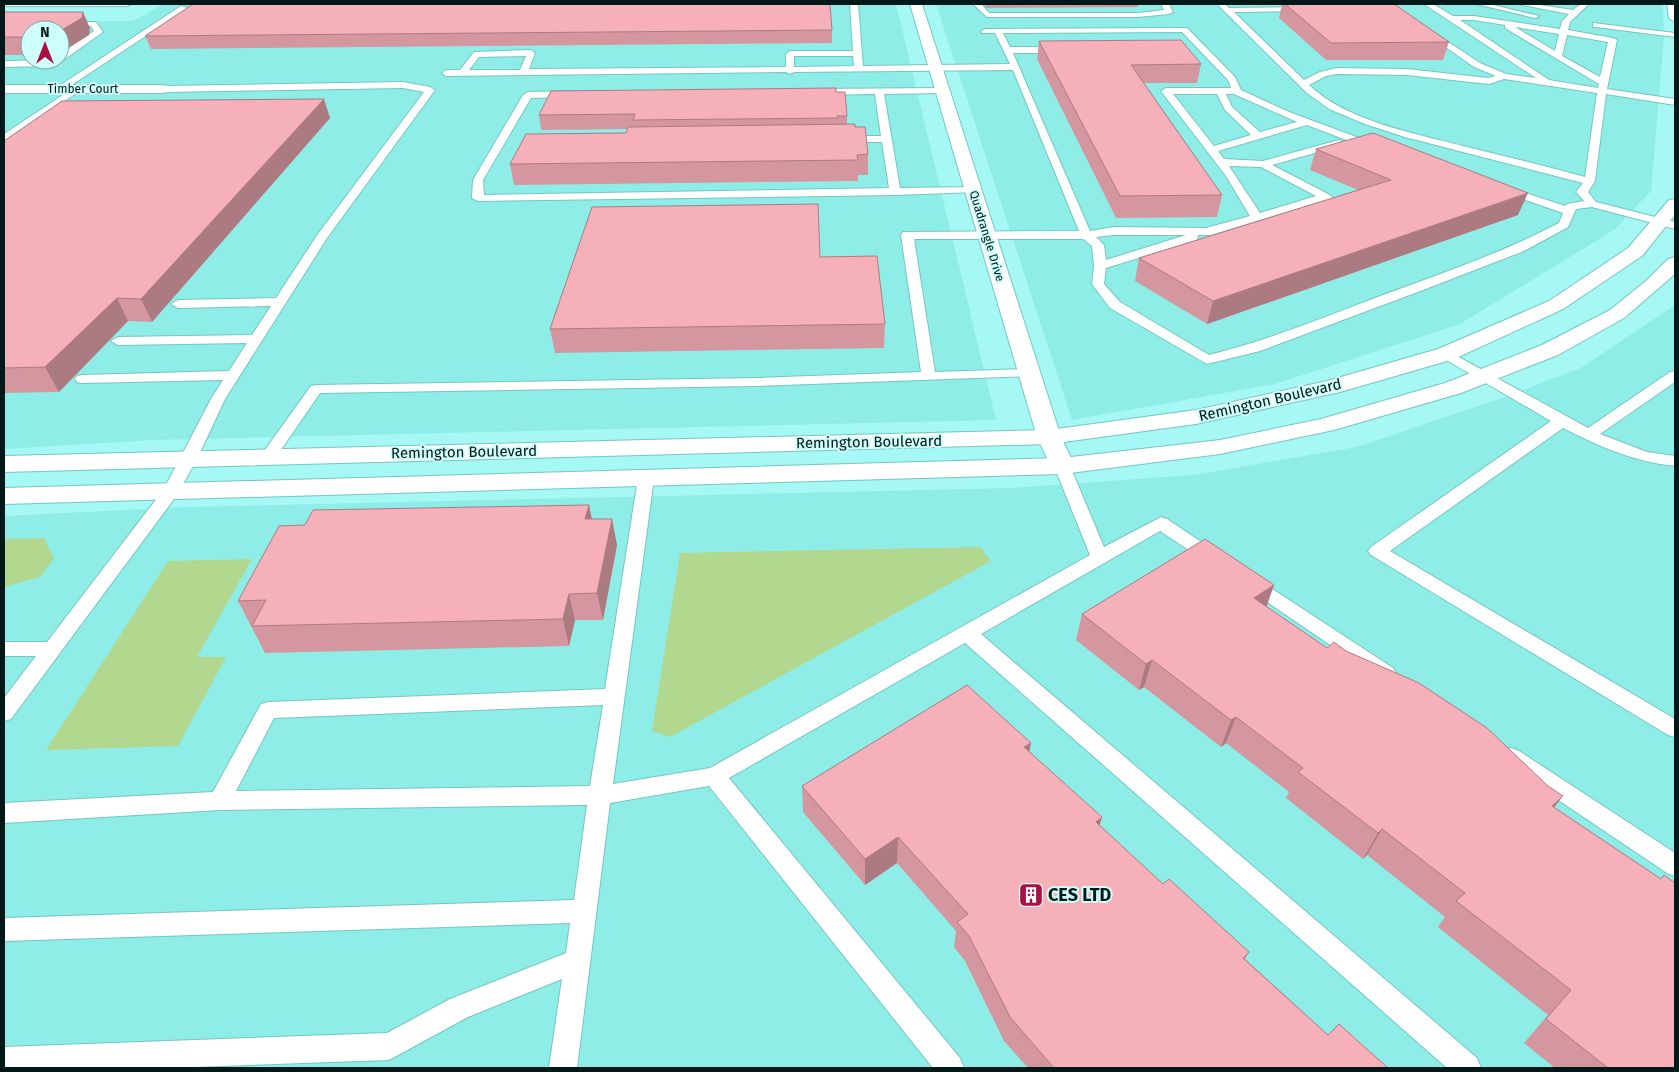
<svg xmlns="http://www.w3.org/2000/svg" width="1679" height="1072" font-family="'Fira Sans',sans-serif">
<style>
.built{fill:#8fede7;fill-rule:evenodd}
.water{fill:#b2d890}
.lines{fill:none;stroke-linecap:round;stroke-linejoin:round}
.service-casing{stroke:#74c6c1;stroke-width:2}
.minor-casing{stroke:#74c6c1;stroke-width:2}
.tertiary-casing{stroke:#74c6c1;stroke-width:2}
.service{fill:#fff;fill-rule:evenodd}
.minor{fill:#fff;fill-rule:evenodd}
.tertiary{fill:#fff;fill-rule:evenodd}
.wall{fill:#d4979f}
.shaded-wall{fill:#ac7b82}
.building{fill:#f6b0b9;stroke:#ac7b82}
.labels{text-anchor:middle;stroke-width:4;stroke-linejoin:round;paint-order:stroke}
.far-street-label{font-size:12px;fill:#001817;stroke:#cffffb}
.street-label{font-size:15px;fill:#001817;stroke:#cffffb}
.near-poi-label{font-size:18px;font-weight:bold;fill:#001817;stroke:#cffffb;text-anchor:start}
</style>
<rect width="100%" height="100%" fill="#a5f8f3"/>
<path class="built" d="M164,4H896L996,420L153,440L4,449V22L133,21ZM30,30H60V60H30Z
M936,4H1663L1664,38L1651,191L1614,230L1460,324L1275,384L1072,420Z
M1675,305V1068H4V516L187,507L1012,488L1193,475L1357,447L1497,400L1581,368Z"/>
<path class="water" d="M44,538L54,558L40,577L4,587V539Z
M980,547L991,561L670,737L652,731L680,553Z
M252,559L197,657H226L178,746L46,750L168,561Z"/>
<g class="lines">
<defs>
<path id="service" d="M4,4H131L127,6H4Z
M850,4H858L863,66L1010,64L995,33H982L981,31L985,29L1187,28L1235,77L1241,90L1289,112L1378,145V149H1370L1307,125L1218,151L1224,159L1263,161L1339,140L1344,143L1343,145L1272,165L1330,195L1332,197L1330,199L1211,235H1198L1197,240L1106,268L1104,284L1120,302L1209,355C1266,341 1320,319 1375,298C1437,275 1500,254 1559,223L1563,213L1499,191L1497,189L1499,187H1507L1565,206L1567,204L1584,201L1576,192L1583,183L1405,137L1365,124L1329,109L1307,93L1217,4H1225L1229,8L1308,7V11H1305L1234,12L1304,80L1320,72L1337,68L1407,69L1488,78L1496,76L1474,67L1427,34V30H1430L1480,63L1506,74L1536,78L1424,4H1433L1453,16H1474L1560,29L1562,21L1569,14L1517,4H1533L1573,10L1581,4H1589L1570,22L1568,30L1613,38L1617,40L1607,89L1675,99V105L1606,94L1595,181L1588,192L1596,202L1675,222V229L1592,207L1576,209L1568,227L1524,251L1423,290L1260,351L1207,364L1110,308L1092,284L1094,266L1092,246L1083,239H914L935,372L1029,369L1034,370L1036,373L1034,376L757,386L320,393L274,460H262L260,457L262,454L311,386L316,385L757,378L921,372L901,235L903,232L1079,231L1013,70L794,72L790,74L786,72L446,76L442,73L446,70H460L474,52L531,50L535,53L529,69L786,67V54L790,51H853ZM1460,20H1474L1505,25V28L1599,84L1598,88L1549,80ZM1515,27L1559,34L1555,51ZM1182,32L1228,80L1231,88H1166L1161,91L1226,176L1250,216L1206,228L1114,227L1090,231L1013,53H1062L1066,50L1062,47H1010L1003,33ZM1567,35L1608,42L1600,77L1562,56ZM526,56L520,70H469L479,57ZM794,56H853L854,66L794,67ZM1337,74L1407,75L1489,84L1504,79L1597,93L1585,177C1545,166 1504,156 1463,146C1413,133 1347,121 1309,85L1326,76ZM1173,94H1217L1225,110L1251,135L1214,146ZM1226,94H1234L1297,122L1260,132L1232,107ZM1229,166L1261,167L1316,196L1260,213ZM1114,235H1186L1106,260L1104,245L1096,237Z
M973,4H981L989,13H1138L1164,10L1161,4H1169L1173,12L1169,14L1138,17H987Z
M1476,4H1489L1539,16L1535,18Z
M181,6L188,8L64,90L61,91L56,88Z
M63,22H96L103,32L55,66L4,67V61L60,60V54L94,31L91,26H66L62,24Z
M1593,23L1675,33V37L1596,27H1593Z
M403,82L430,87L435,90L327,238L225,399L197,459L177,495L11,719L4,721V698L36,656H4V642H47L164,489L211,399L223,380L82,383L77,382L75,379L77,376L82,375L229,371L247,343L118,345L111,341L118,337L252,335L271,306L178,308L171,304L178,300L276,298L318,234L424,92L403,88L163,92L158,89L163,86Z
M78,85L83,88L81,90L4,141V134Z
M943,88L948,91L946,93L884,94L900,188L973,187L977,188L979,190L977,192L895,195L478,201L472,198L473,180L523,95L528,92L573,91L578,94L573,97L531,98L483,180L484,195L889,188L882,142H842L837,139L842,136H881L875,94L812,95L807,92L812,89Z
M1446,350L1588,428L1670,372L1675,371V382L1600,434L1647,452L1675,456V466C1635,462 1598,446 1563,428L1390,551L1675,719V737L1668,735L1371,555L1368,551L1371,547L1551,421L1441,357L1439,354L1441,351Z
M1062,461L1068,463L1070,466L1104,547L1161,517L1167,519L1219,554L1222,558L1219,562L1213,564L1207,562L1160,531L981,634L1477,1058L1481,1068H1447L965,643L729,778L960,1058L964,1068H933L709,786L610,803L577,1068H549L562,979L468,1017L389,1060L167,1068H4V1047L387,1033L450,999L566,953L570,923L4,941V918L574,900L587,805L220,810L4,823V803L213,792L261,704L268,702L605,689L638,478L640,474H652L654,478L613,784L710,768L1090,555L1054,466L1056,463ZM603,705L590,786L236,791L274,718Z
M1251,577L1257,579L1393,668L1396,673L1393,678L1386,681L1379,678L1245,587L1242,583L1245,579Z
M1511,748L1519,751L1675,853V876L1667,873L1503,763L1500,757L1503,751Z"/>
<path id="minor" d="M910,4H922L1061,437L1075,466L1071,471L1062,474L1053,471L1037,437Z
M4,85H163L168,86L170,89L168,92L163,93H4Z"/>
<path id="tertiary" d="M1667,4H1675V22L1669,18Z
M1675,199V215L1642,256L1563,309L1454,359L1340,392L1196,424L1049,444L4,472V456L1049,430L1196,410L1327,381L1438,349L1549,301L1628,248L1669,200Z
M1675,257V274L1624,318L1558,355L1461,393L1334,430L1220,454L1062,474L4,504V488L1062,458L1220,440L1321,419L1445,383L1542,345L1610,310L1647,280L1668,259Z"/>
</defs>
<use href="#service" class="service-casing"/>
<use href="#minor" class="minor-casing"/>
<use href="#tertiary" class="tertiary-casing"/>
<use href="#service" class="service"/>
<use href="#minor" class="minor"/>
<use href="#tertiary" class="tertiary"/>
</g>
<path class="wall" d="M984,4H1138V7L986,8Z
M1282,4H1394L1449,42L1443,60H1326L1279,18Z
M4,12L90,28L89,35L60,53V30H30V55H4Z
M832,30V43L151,49L145,36Z
M1039,41L1201,64L1197,83H1144L1222,195L1217,217L1116,218L1037,59Z
M836,92L847,116V124L855,127L868,154V175H858V181L514,185L510,164L626,133L627,129L541,130L539,115Z
M330,118L152,322L128,321L59,392L4,393V141Z
M1316,149L1518,215L1207,324L1135,281L1139,258L1358,190L1310,170Z
M820,257L885,324L884,348L555,353L550,329Z
M589,505L592,519L617,545L603,620H575L569,646L265,653L238,601L305,525Z
M1274,585L1266,607L1554,807L1661,879L1664,875L1675,1068H1555L1524,1043L1548,1015L1438,927L1445,917L1367,855L1363,859L1286,798L1289,792L1226,743L1221,747L1144,687L1139,690L1076,640L1082,614Z
M1031,743L1029,751L1099,826L1163,884L1249,952L1245,959L1328,1035L1388,1068H1028L1004,1041L965,961L954,947L956,931L897,863L865,885L803,812L802,786Z"/>
<path class="shaded-wall" d="M83,12L90,28L89,35L60,53V31Z
M324,99L330,118L152,322L141,299Z
M1528,193L1518,215L1207,324L1213,301Z
M117,298L128,321L59,392L45,367Z
M589,505L594,531L585,519Z
M612,519L617,545L603,620L597,593Z
M1274,585L1265,611L1254,598Z
M569,594L575,620L569,646L563,619Z
M1152,660L1144,687L1139,690L1146,664Z
M1236,717L1226,743L1221,747L1231,720Z
M1031,743L1026,769L1024,747Z
M1563,796L1543,822L1552,806Z
M1102,817L1094,844L1096,822Z
M1382,829L1367,855L1363,859L1378,833Z
M898,837L897,863L865,885V859Z"/>
<path class="building" d="M193,4H830L832,30L145,36Z
M1285,4H1394L1449,42L1331,43Z
M4,12H83L82,18L60,31V30H30V37H4Z
M1181,40L1201,64L1131,65L1222,195L1120,196L1039,41Z
M836,88V92H845L847,116H837L838,118L633,120L635,114L539,115L551,91Z
M324,99L141,299L117,298L45,367L4,368V141L62,101Z
M855,124V127H865L868,154L857,155L858,160L510,164L526,134L626,133L628,127Z
M1373,133L1528,193L1213,301L1139,258L1391,180L1316,149Z
M818,204L820,257L877,256L885,324L550,329L592,207Z
M589,505L585,519H612L597,593L569,594L563,619L252,626L266,600L238,601L279,526L305,525L313,510Z
M1205,539L1274,585L1254,598L1327,648L1334,642L1346,651L1419,683L1487,728L1548,786L1563,796L1552,806L1661,879L1664,875L1675,883V1068H1608L1546,1019L1571,990L1456,901L1465,893L1382,829L1378,833L1298,772L1303,768L1236,717L1231,720L1152,660L1146,664L1082,614Z
M967,685L1031,743L1024,747L1102,817L1096,822L1163,884L1169,879L1249,952L1243,958L1328,1035L1339,1024L1388,1068H1054L1010,1017L969,936L957,922L968,914L898,837L865,859L802,786Z"/>
<defs>
<symbol id="building-square" viewBox="-11 -11 22 22"><rect x="-9" y="-9" width="18" height="18" rx="4" fill="#a81243" stroke="#cffffb"/><path d="M-4-6H4V6H1V3H-1V6H-4ZM-2.5-4.3h1.7v1.8h-1.7ZM.8-4.3h1.7v1.8H.8ZM-2.5-1h1.7V.8h-1.7ZM.8-1h1.7V.8H.8Z" fill="#fff"/></symbol>
</defs>
<g fill-rule="evenodd">
<use href="#building-square" x="1017" y="881" width="28" height="28"/>
</g>
<g class="labels">
<g class="far-street-label">
<text x="83" y="93">Timber Court</text>
<text transform="translate(987 236) rotate(73)" y="4">Quadrangle Drive</text>
</g>
<g class="street-label">
<text transform="translate(1270 400) rotate(-13)" y="5">Remington Boulevard</text>
<text transform="translate(869 442) rotate(-1)" y="5">Remington Boulevard</text>
<text transform="translate(464 452) rotate(-1)" y="5">Remington Boulevard</text>
</g>
<g class="near-poi-label">
<text x="1048" y="901">CES LTD</text>
</g>
</g>
<rect width="1679" height="1072" fill="none" stroke="#001817" stroke-width="10"/>
<g transform="translate(45 45)"><circle r="24" fill="#cffffb" stroke="#7ca3a0"/>
<path d="M0-4L9 19L0 12L-9 19Z" fill="#a81243"/>
<text y="-8" font-size="14" font-weight="bold" text-anchor="middle" fill="#001817">N</text>
</g>
</svg>
